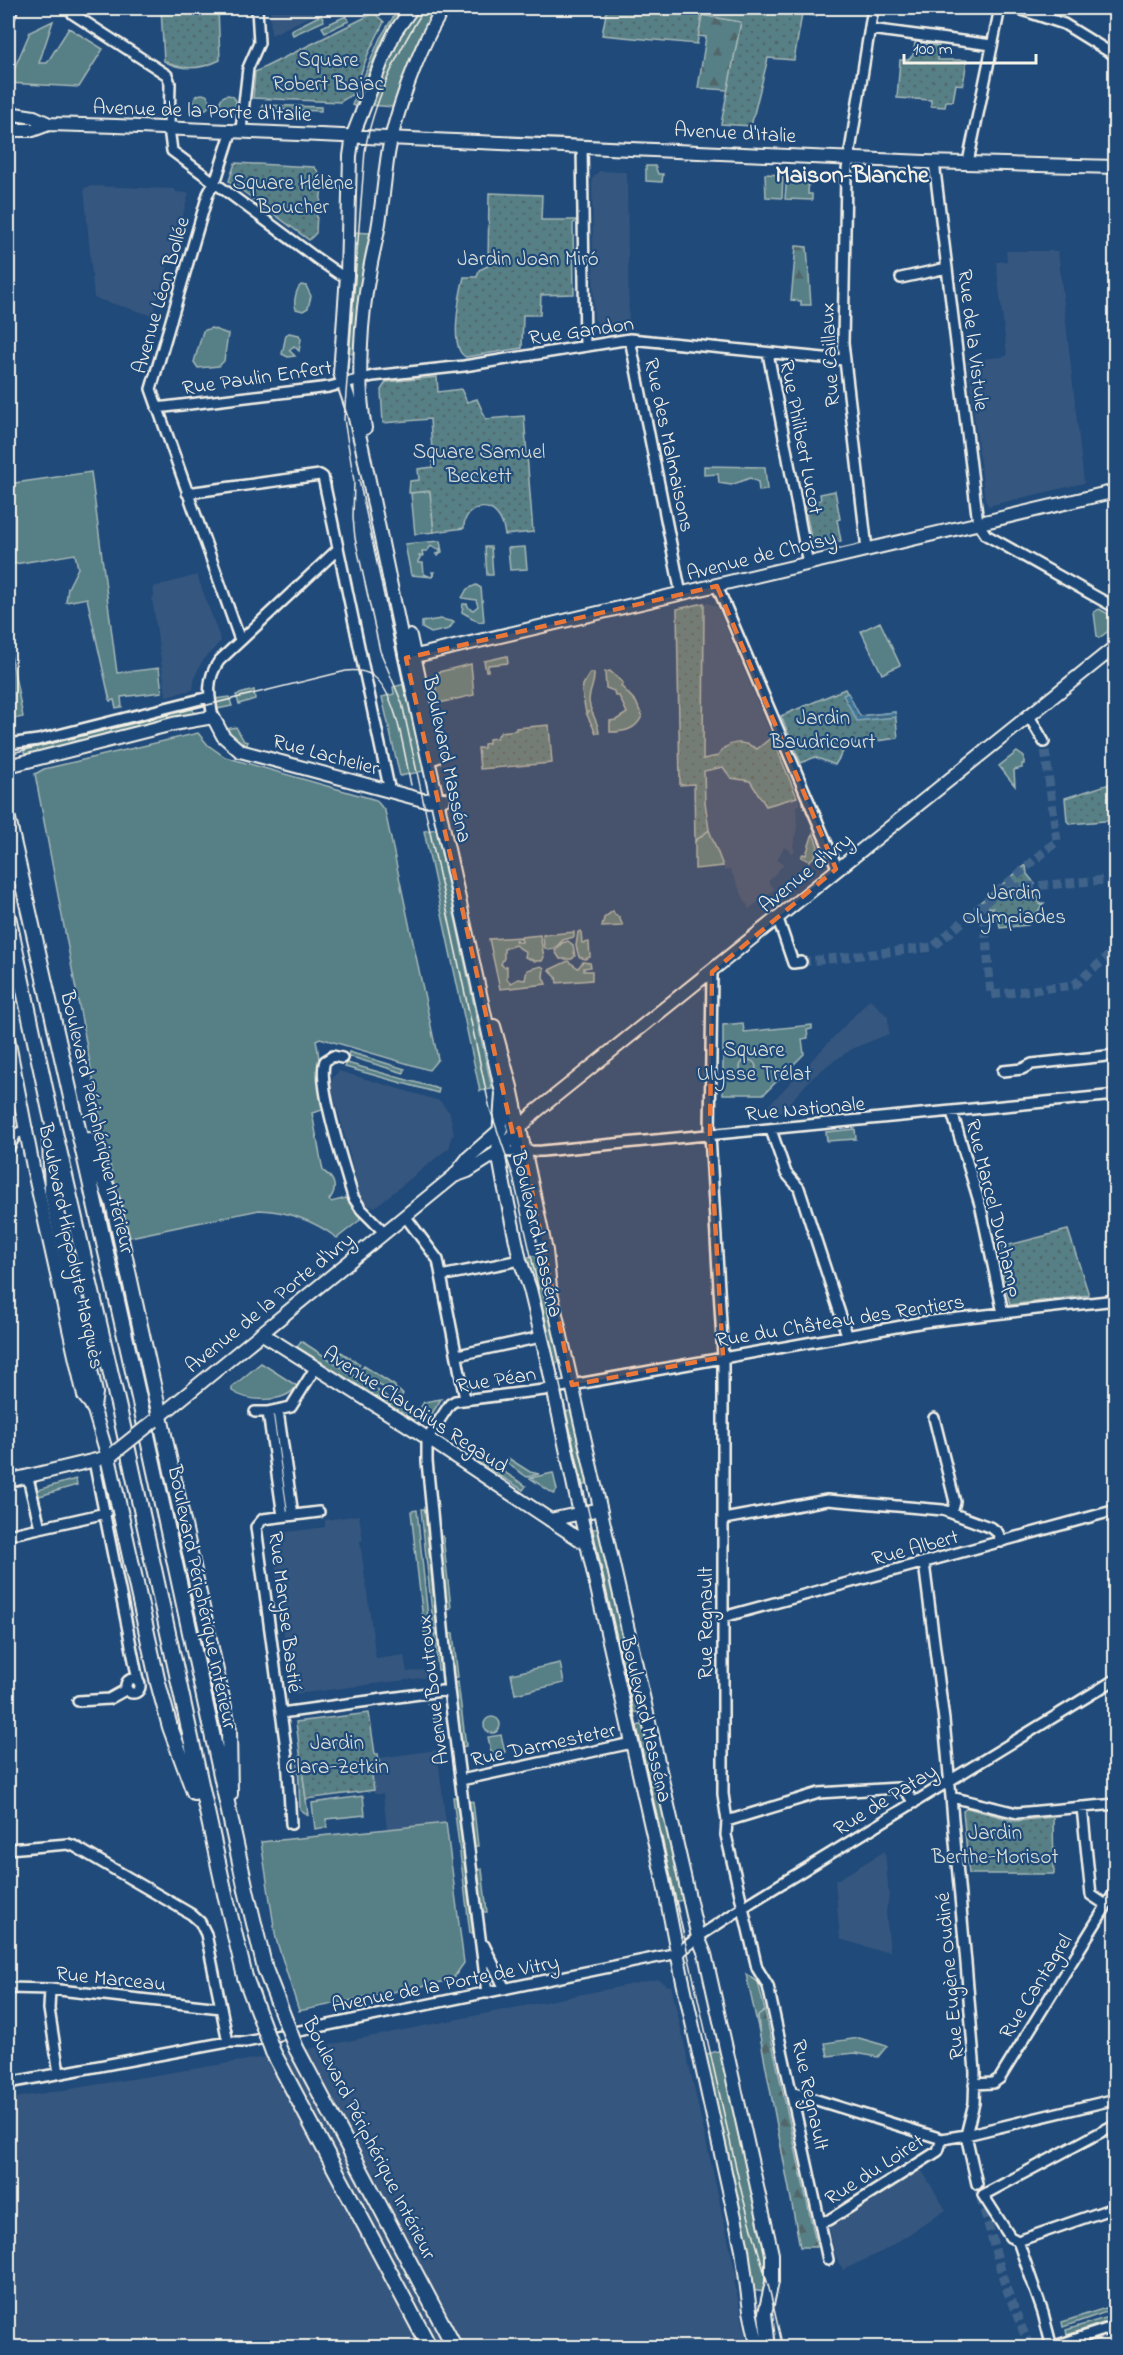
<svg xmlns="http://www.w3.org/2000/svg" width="1123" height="2355" font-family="'Indie Flower',sans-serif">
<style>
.built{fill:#35567e}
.green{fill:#577f86;stroke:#a6b8b7;stroke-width:1.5}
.forest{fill:url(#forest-firs);stroke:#a6b8b7;stroke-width:1.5}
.park{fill:url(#park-dots);stroke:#a6b8b7;stroke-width:1.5}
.water{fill:url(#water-rules);stroke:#87a7b9;stroke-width:1.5}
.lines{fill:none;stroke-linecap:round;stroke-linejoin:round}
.minor-tunnel{stroke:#3f638a;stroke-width:9;stroke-dasharray:9 4.5;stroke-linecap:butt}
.minor-casing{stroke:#f4f1e8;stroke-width:14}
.major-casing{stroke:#f4f1e8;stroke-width:16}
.highway-casing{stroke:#f4f1e8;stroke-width:18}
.minor{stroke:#1f4a7a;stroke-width:9}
.major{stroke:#1f4a7a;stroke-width:12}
.highway{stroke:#1f4a7a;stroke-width:14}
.tram{stroke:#f4f1e8;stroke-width:1.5}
.major-bridge-casing{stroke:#f4f1e8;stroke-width:16;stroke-linecap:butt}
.highway-bridge-casing{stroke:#f4f1e8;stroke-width:18;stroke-linecap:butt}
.major-bridge{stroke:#1f4a7a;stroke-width:12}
.highway-bridge{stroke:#1f4a7a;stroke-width:14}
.marked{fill:#ea7738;fill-opacity:0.2;stroke:#ea7738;stroke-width:4.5;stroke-dasharray:12 8;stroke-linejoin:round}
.labels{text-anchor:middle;stroke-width:4.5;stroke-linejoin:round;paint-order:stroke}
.park-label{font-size:21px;fill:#dce0d9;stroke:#1f4a7a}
.street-label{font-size:21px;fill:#f4f1e8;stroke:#1f4a7a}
.quarter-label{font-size:24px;font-weight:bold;fill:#f4f1e8;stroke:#1f4a7a}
</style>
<defs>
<pattern id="forest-firs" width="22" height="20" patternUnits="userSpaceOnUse" patternTransform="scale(1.5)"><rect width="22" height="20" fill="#577f86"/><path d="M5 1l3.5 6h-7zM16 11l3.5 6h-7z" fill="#516669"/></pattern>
<pattern id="park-dots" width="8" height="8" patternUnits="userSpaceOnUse" patternTransform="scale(1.5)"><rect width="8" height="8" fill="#577f86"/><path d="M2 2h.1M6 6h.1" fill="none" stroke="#516669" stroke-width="1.8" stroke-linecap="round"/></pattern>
<pattern id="water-rules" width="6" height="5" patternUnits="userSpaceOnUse" patternTransform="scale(1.5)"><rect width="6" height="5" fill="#3e769a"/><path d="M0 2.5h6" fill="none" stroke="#445f70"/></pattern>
</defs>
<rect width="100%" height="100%" fill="#1f4a7a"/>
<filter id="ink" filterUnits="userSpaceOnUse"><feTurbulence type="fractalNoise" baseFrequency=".0167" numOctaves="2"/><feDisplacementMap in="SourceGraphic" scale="12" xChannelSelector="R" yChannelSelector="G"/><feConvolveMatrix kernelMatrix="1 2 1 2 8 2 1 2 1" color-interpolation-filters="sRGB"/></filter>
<g filter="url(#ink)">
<path class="built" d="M270,8H321L319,12L314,10L313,15L271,35Z
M599,171L627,172L629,330L601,327L594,319L592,179Z
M91,186L175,189L176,192L189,193L173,251L155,306L154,316L94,298L84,188Z
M1006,251H1058L1084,483L988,506L985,500L967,361L1007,356L996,262L1007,261Z
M197,575L221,641L201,663L195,676L193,690L166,696L152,598L154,597L153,587Z
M704,603H708L717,607L772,737L757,749L748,744L738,742L720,752L718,756L703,759Z
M723,767L742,781H750L766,806L797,797L801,804L796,806L797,827L793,846L795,851L791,853L788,849L784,847L777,860L784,864L768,882L774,889L749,909L730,869L725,871L709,830L705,802L703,771Z
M870,999L888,1017L889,1034L854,1048L829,1064L809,1081L779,1115L768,1106Z
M339,1071L440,1101L450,1113L454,1135L451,1137L450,1147L375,1207L367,1205L361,1197L331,1085L333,1077Z
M359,1515L363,1540L360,1541L376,1659L404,1655L407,1672L428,1669L429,1677L297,1694L291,1689L271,1534L325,1527V1520Z
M437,1750L446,1823L387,1830L383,1794H374L371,1769L379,1768L378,1758Z
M885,1851L889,1896L886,1912L890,1951L876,1950L840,1939L835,1881Z
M658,1979L668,1986L671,1985L737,2279L734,2280L748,2347L8,2348V2099L278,2055Z
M921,2169L946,2210L885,2250L843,2270L835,2255L829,2227Z"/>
<path class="green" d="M399,8H403L382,40L355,106L352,105L380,38Z
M417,8H438L394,107L370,105L395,45Z
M321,15L324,21L293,35L291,30Z
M346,16L349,21L325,32L322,27Z
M53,21L39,63H47L69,28L103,49L79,87L8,83L30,32Z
M194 102a8 8 0 1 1 16 0a8 8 0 1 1-16 0Z
M220 103a8 8 0 1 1 16 0a8 8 0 1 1-16 0Z
M262,105L321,107V111L262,109Z
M646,166H655L658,174H663L662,182L646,181Z
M765,174L783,175L782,198L766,197Z
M787,175L809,176L808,194H812V200L785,199Z
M352,232L370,233L358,354L345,353Z
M301,285L306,286L311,296L308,308L303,311L296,309C293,303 296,289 301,285Z
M211,328L228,334L224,361L219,366L198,368L194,362L203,331Z
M289,333L299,335L301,339L299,351L294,346L289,350L295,356L288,357L282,354L286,335Z
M704,466L765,467L767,490L759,491L758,482L750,478L731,485L719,483L718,474L704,475Z
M91,472L117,673L159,668L162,692L121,697L122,707L116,708L114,700L110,701L87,598L66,602L68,588L78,568L75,554L8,565V484Z
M430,491L434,532L415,534L411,493Z
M440,541L442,552L438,556L436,554L440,553V549H436L431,546L427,551H422L423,556H419L420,558L418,561V563H423L424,574L431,577L433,575L432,572H434L433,577L411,575L405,544Z
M491,547L493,575H487L485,547Z
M525,547L527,569L510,570L508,548Z
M476,585L481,588L484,621L479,622L462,612L463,604H467L469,608L473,610L478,606L476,600L462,598L467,589Z
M1099,609L1116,618L1115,626L1099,638L1097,636L1094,612Z
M441,619L454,622L449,629L431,633L422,628V622Z
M880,622L900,665L882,674L861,631Z
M8,640L23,717L8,720Z
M507,656L508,663L488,665V671H486L484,661Z
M471,664L474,695L439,703L434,680L439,672Z
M610,671L623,683L621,686L636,702L642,716C636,730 624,732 610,732V721L616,720L627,713L619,696H615L614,691L606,688L605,672Z
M590,673H594C595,685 589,690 589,701C590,713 598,720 599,733H596L587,715L588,712L586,713L582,692L583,685Z
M405,684L424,771L400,776L382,697L394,694L393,687Z
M254,690L255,699L239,704L236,695Z
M229,697L232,706L217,709L215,699Z
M192,706L194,714L25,756L23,747Z
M236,727L244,741L248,742L246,747L237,742L226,729Z
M198,733L208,745L225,757L376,800L385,811L438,1059L429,1070L320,1038L316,1040C321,1063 320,1086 326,1109L312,1113L323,1171C335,1178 338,1189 329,1200L331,1202L350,1197L359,1212L360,1220L337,1238C313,1220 289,1211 259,1210L130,1237L108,1158L35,774L44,769Z
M1017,752L1024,757V764H1022V768L1014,770L1015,786L999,766Z
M436,829L492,1089L480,1091L424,831Z
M709,830L723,866L695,869V841Z
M813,833L818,846L815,856L809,861L801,857L803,854L806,855Z
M613,911L615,915L619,917L623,926L602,927L604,918Z
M581,931L582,943L589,942L590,957L585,959L579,957L576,946L578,932Z
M574,932V937L563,940L554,949L548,950L544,947L543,935Z
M540,935L544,957L542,961H535L525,957L526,952L515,945L504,949V958L501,964L504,967L507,966V979L511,983L518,979L525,980L527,970L541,966L544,968L543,977L546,984L500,989L489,939L520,937V939L515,940L516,942H522L521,937Z
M568,941L573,945L575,956L572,959H560L555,951L562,943Z
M568,961L578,968L583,962L590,963L591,967L584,968V971H592V980L557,983L556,977L549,970Z
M743,1023L744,1032L812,1025V1029L807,1030L808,1038L802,1039L804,1054L764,1094H723V1025Z
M349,1052L405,1069L404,1073L348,1056Z
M347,1063L439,1089L438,1093L345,1067Z
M855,1129L856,1139L827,1141L826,1132Z
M538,1255L561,1362L552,1364L528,1257Z
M301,1341L417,1416L413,1421L299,1348L297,1347Z
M341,1352L360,1364L356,1370L337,1358Z
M261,1363L297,1386C284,1404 248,1402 232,1391V1387Z
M364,1366L395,1386V1388L403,1394L400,1398L359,1372Z
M441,1399L430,1417L419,1410L424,1402Z
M571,1411L588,1484L580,1486L564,1412Z
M481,1457L526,1486L523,1490L478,1462Z
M508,1458L530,1472L539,1474L527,1477L505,1462Z
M553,1473L557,1490L554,1494L530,1478Z
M76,1479L77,1485L36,1497L34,1491Z
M421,1509H424L425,1511L441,1670H438Z
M417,1510L433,1666H428L411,1511Z
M599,1528L641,1711L630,1714L588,1530Z
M443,1536L451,1608L447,1609L439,1537Z
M453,1633L458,1677L454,1678L449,1634Z
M560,1663L564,1683L515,1694L511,1674Z
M458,1682L466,1746L462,1747L454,1683Z
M435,1703L437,1706L440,1729L435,1730L432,1707L428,1704Z
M484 1725a8 8 0 1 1 16 0a8 8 0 1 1-16 0Z
M644,1724L684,1900L673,1902L633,1727Z
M501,1735L505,1752L492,1756L488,1737Z
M298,1761H301L308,1815L300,1809Z
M363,1796L365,1815L326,1819L327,1827L315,1829L312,1803Z
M453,1797H457L473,1933H470Z
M473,1801L478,1846H474L469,1802Z
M446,1823L464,1963L452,1980L299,2011L276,1939L261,1842Z
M482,1869L487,1912H483L477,1870Z
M746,1974L758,1982L765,2011L758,2016L760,2036Z
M859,2038L887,2046L878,2057L855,2053L828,2056L825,2043Z
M722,2050L769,2258V2272L764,2292L751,2290L703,2055Z
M1115,2305V2309L1063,2327L1062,2322Z
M1115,2315V2319L1067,2335L1066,2330Z"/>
<path class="forest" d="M702,15L741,22L728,90L698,88L706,37L698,36Z
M796,246L807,247L811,305H801V301L791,300Z
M765,2011L817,2247H800L760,2036L758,2016Z"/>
<path class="park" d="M161,8H218L220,60C202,69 182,71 164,61Z
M607,8H818L816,16L802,14L794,60L768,58L751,126L721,124L741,22L702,15L697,44L602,35Z
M374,13L384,22L368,54L353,94L340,102L253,98L255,72Z
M915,43L939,46L938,60H967L963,85L956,84L953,101H946L945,107L931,106V100L897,98L900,60H908L913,55Z
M235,163L314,167L323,177L320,205L323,211L317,212L316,233L309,240L229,181Z
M489,193L542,195L541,220H577L573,224L574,294L541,295L540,315H523L522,348L466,357C448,350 460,293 464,277H477L479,270L488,266Z
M437,377L438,392L461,389L467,402L477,399L486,419L524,416L533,532L505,535C500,495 463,504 464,528L434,532L430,491L409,493L410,481L419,480L418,469L433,467L430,419L383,423L381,390L386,382Z
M835,491L840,519L837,520L841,541L813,547L804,503L821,500L820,494Z
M704,603L703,759L718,756C727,740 743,740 757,749L772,737L797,797L766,806L750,781L731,778L723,767L704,771L705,802L709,830L695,841L694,784L680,785L677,609Z
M845,689L860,716L895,712L898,738L847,745L835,765L815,757L801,763L781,716Z
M549,725L552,763L480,769L478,748H484V744L489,743V739L496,738L501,732L516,730V728Z
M1115,779V820L1070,824L1067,821L1065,798L1113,783V780Z
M1026,865L1027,874L1035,884L1031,890L1039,897V904L1044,903L1028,925L1000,928L999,920H997L996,914L991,911L993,908L990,907L979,911L978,904Z
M740 1068a8 8 0 1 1 16 0a8 8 0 1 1-16 0Z
M1068,1230L1089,1295L1010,1305L997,1248Z
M369,1713L375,1754H378L380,1768L371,1769L374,1790L306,1799L296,1722Z
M967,1808L1016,1821L1053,1817L1054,1874H969L963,1811Z"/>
<path class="water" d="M848,693L860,716L895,712L896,717L857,721L843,695Z"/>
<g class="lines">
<path class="minor-tunnel" d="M999,889L1116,879
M983,902L991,995L1074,985L1112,953H1116
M1112,953L1116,994
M801,962L933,947L1057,841L1044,742
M977,2184L1005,2285L1030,2348"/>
<defs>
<path id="minor" d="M69,8L73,14L167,75L170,83L169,128L172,151L316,258L339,274L347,275
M1016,8L1064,24L1116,56
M870,29L992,45
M232,130L217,177L208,194L151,389L240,640
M241,130L248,68L259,43L257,8
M582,146L585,346
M934,162L978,523L986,535L1116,608
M968,162L1000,8
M901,278L947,268
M630,339L681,594
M768,353L808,564
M157,408L329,387L373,376L464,366L630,339L844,360
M187,493L320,475L323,477L390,792
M867,549L843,343L846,176L873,8
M717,586L836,865L835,872
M1029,716L1044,742
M213,717C209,696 206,679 219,661L338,549
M8,744L38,740L209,697
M778,919L793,963L801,962
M712,972L710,1135L723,1357V1794L727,1821L726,1835L757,1968L768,1986L828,2260
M342,1058L333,1056L325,1061C316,1082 346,1172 353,1197L361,1209L385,1233
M1003,1071L1022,1069L1032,1064L1116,1055
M502,1097L506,1103L518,1153
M952,1112L981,1208L1003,1313
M771,1130L786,1173L799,1188L847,1335
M8,1149L16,1134L27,1129
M498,1152L542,1151L1116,1095
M405,1216L438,1260L465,1399
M441,1276L520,1260
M458,1355L541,1337
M278,1411L293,1515
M255,1412H268L291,1407L316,1367
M268,1412L283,1516
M934,1418L955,1502L952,1513
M94,1461L138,1680
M28,1478L40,1527
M724,1519L827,1500L943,1510L992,1528L998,1533L1001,1542
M8,1535L106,1513
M924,1563L944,1720L966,1963L975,2072L974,2103L966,2135L977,2184
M723,1617L1116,1510
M126 1686a7 7 0 1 1 14 0a7 7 0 1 1-14 0Z
M78,1701L109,1699L127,1689
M281,1713L449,1690
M461,1780L632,1743
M951,1797L1017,1813L1116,1804
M1082,1807L1091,1895L1106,1905
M727,1821L819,1793L898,1788L906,1791L914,1803
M291,1824L287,1756L256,1527L263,1519L319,1512
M8,1849L68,1844L74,1846L191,1914L200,1922L206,1934L228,2042
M484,1945L505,1989
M8,1988L50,1989L221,2008
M50,1989L49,2009L59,2073
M487,1993L449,1690L427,1461V1439L450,1404L455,1401L544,1390L924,1322L1116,1300
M8,2083L228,2042H246L678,1953L698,1937L753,1901L1116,1679
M974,2084L993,2083L1000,2078L1116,1890
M791,2092L942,2139L966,2135L1116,2099
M820,2222L829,2220L938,2151L942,2139
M1018,2241L1116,2207
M1049,2348L1116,2326
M1052,2348L1043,2313L1018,2241L1010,2237L983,2195L1116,2124"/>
<path id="major" d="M412,8L395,32L382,61L353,135L350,156L347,275L340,373L354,414L362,447L409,673L502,1093L498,1152L504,1185L520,1260L530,1289L549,1368L575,1491L662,1875L682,1977L742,2249L750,2311L758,2348
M8,113L34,117L49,124
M8,130H33L49,124L116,126L925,162L1116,167
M365,428C356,384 361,314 370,269C372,256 376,242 378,229C382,206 384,184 387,161C392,121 421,41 444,8
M410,636L436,757
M407,658L1116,491
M8,766L173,724L213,717L223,736L240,751L423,800L444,799
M494,1026L511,1087L546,1251L550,1288L698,1937L705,1954L772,2254V2282L765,2313L769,2348
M8,1038L34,1172L84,1396L93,1407L108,1457
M454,1176L468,1171L498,1152L534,1113L1116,646
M261,1333L418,1432L588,1545
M154,1421L454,1176L469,1157L501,1129
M8,1481L108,1457L113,1454
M550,1520L600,1509"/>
<path id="highway" d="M8,15L10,8
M8,819L139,1398L246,1890
M8,916L50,1111L120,1413L225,1894
M50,1140L52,1193L95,1393L93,1407
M88,1140L113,1203L229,1730L230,1794
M108,1457L158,1683L170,1727L194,1792
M296,2048L455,2348
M273,2052L430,2348"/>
</defs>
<use href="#minor" class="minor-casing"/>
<use href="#major" class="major-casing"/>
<use href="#highway" class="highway-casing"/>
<use href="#minor" class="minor"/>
<use href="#major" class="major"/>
<use href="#highway" class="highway"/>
<path class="tram" d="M425,8C400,46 372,105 365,151L344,419L354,481L353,518L355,538L380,651L402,703L490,1109L513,1176L742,2194L770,2292L783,2348
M359,480L406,697
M8,754L346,671C355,670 364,670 373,676C397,692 405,758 411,785"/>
<defs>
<path id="major-bridge" d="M114,1453L154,1421"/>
<path id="highway-bridge" d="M246,1890L265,1969L296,2048
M225,1894L245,1977L273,2052"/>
</defs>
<use href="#major-bridge" class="major-bridge-casing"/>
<use href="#highway-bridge" class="highway-bridge-casing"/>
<use href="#major-bridge" class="major-bridge"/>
<use href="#highway-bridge" class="highway-bridge"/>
</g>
</g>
<path class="marked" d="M717,586L836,869L712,972L710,1135L723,1357L572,1385L519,1128L513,1135L406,658Z"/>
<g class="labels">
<g class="park-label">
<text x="328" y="66">Square<tspan x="328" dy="24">Robert Bajac</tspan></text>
<text x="293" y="189">Square Hélène<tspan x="293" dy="24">Boucher</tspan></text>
<text x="528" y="265">Jardin Joan Miró</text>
<text x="479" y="458">Square Samuel<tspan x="479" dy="24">Beckett</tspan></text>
<text x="823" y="724">Jardin<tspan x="823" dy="24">Baudricourt</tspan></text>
<text x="1014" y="899">Jardin<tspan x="1014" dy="24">Olympiades</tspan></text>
<text x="754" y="1056">Square<tspan x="754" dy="24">Ulysse Trélat</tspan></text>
<text x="337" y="1749">Jardin<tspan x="337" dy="24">Clara-Zetkin</tspan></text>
<text x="995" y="1839">Jardin<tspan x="995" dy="24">Berthe-Morisot</tspan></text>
</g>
<g class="street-label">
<text transform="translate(202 110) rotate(2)" y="7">Avenue de la Porte d'Italie</text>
<text transform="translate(735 132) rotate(3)" y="7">Avenue d'Italie</text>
<text transform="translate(160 295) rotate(-74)" y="7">Avenue Léon Bollée</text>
<text transform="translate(581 330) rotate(-8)" y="7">Rue Gandon</text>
<text transform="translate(974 340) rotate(83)" y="7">Rue de la Vistule</text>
<text transform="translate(829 355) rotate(-93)" y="7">Rue Caillaux</text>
<text transform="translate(257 377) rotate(-8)" y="7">Rue Paulin Enfert</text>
<text transform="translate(802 437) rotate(79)" y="7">Rue Philibert Lucot</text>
<text transform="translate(670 445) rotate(78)" y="7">Rue des Malmaisons</text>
<text transform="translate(761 555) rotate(-14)" y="7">Avenue de Choisy</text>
<text transform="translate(326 754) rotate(15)" y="7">Rue Lachelier</text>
<text transform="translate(448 759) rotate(78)" y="7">Boulevard Masséna</text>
<text transform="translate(805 872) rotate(-39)" y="7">Avenue d'Ivry</text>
<text transform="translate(805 1108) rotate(-5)" y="7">Rue Nationale</text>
<text transform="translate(98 1122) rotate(77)" y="7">Boulevard Périphérique Intérieur</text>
<text transform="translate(995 1208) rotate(76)" y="7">Rue Marcel Duchamp</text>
<text transform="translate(538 1234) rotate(77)" y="7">Boulevard Masséna</text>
<text transform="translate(72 1246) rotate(78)" y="7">Boulevard Hippolyte Marquès</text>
<text transform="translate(269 1302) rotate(-39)" y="7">Avenue de la Porte d'Ivry</text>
<text transform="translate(840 1320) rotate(-9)" y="7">Rue du Château des Rentiers</text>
<text transform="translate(496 1379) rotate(-9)" y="7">Rue Péan</text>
<text transform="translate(416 1409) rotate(33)" y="7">Avenue Claudius Regaud</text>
<text transform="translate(915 1547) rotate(-15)" y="7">Rue Albert</text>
<text transform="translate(203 1597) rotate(78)" y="7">Boulevard Périphérique Intérieur</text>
<text transform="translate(286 1612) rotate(83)" y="7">Rue Maryse Bastié</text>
<text transform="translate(705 1623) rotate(-90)" y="7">Rue Regnault</text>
<text transform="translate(432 1690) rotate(-97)" y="7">Avenue Boutroux</text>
<text transform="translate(647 1719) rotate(77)" y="7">Boulevard Masséna</text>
<text transform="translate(543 1744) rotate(-12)" y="7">Rue Darmesteter</text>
<text transform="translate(885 1799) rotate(-32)" y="7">Rue de Patay</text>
<text transform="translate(949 1976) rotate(-95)" y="7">Rue Eugène Oudiné</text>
<text transform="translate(111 1978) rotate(6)" y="7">Rue Marceau</text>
<text transform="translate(445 1983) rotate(-11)" y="7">Avenue de la Porte de Vitry</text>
<text transform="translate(1035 1986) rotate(-58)" y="7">Rue Cantagrel</text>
<text transform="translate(811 2095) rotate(78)" y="7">Rue Regnault</text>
<text transform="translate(370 2138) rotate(63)" y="7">Boulevard Périphérique Intérieur</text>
<text transform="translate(874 2169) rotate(-33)" y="7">Rue du Loiret</text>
</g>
<g class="quarter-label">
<text x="852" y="182">Maison-Blanche</text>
</g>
</g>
<rect width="1123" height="2355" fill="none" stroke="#1f4a7a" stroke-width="30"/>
<rect x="15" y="15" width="1093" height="2325" fill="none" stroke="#f4f1e8" stroke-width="2" filter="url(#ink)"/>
<path d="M904 54v9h132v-9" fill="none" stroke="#f4f1e8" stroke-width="3"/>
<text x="913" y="54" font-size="18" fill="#f4f1e8" stroke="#1f4a7a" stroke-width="4.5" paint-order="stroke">100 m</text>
</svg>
